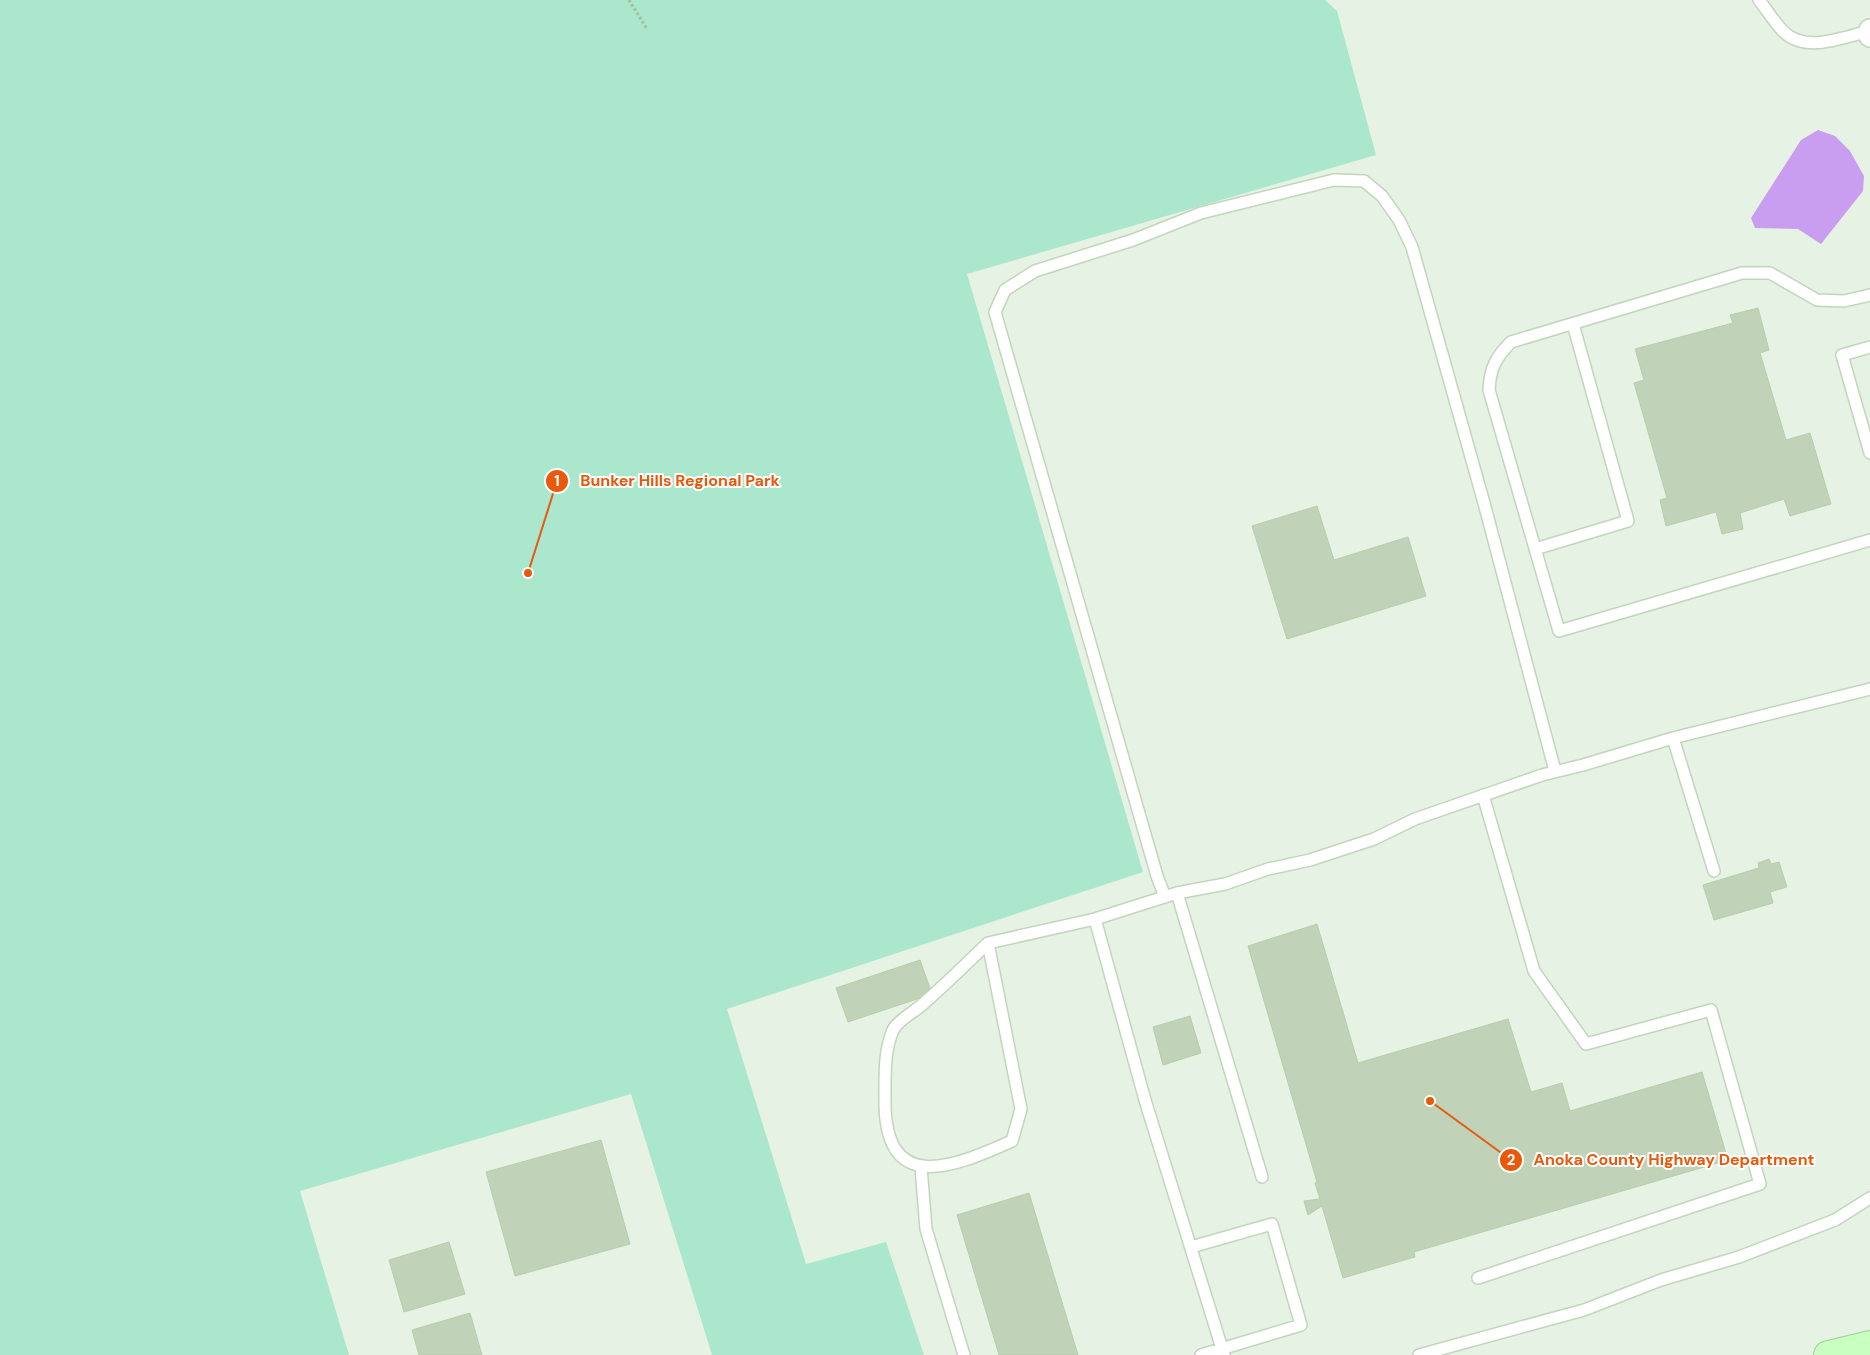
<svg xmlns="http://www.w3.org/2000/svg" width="1870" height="1355" font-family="'DM Sans',sans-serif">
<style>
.green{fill:#abe7cd}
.water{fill:#c99ef0}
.building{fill:#c0d3b9;stroke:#b6ceac}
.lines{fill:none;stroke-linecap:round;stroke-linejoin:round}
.lane-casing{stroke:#c2d5bd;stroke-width:14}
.street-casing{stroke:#c2d5bd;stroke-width:24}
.secondary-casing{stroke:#9ad091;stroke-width:30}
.path{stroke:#a1bf97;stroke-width:3;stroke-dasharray:2.5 2.5;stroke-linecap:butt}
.lane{stroke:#fff;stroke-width:11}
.street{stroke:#fff;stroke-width:21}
.secondary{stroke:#c9ffc0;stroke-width:28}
.leader{fill:none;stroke:#e8590c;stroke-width:2}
.callout-dot{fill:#e8590c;stroke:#fff;stroke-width:2}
.mark-label{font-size:15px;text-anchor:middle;font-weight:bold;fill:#fff}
.callout-label{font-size:16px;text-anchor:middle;font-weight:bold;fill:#e8590c;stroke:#fff;stroke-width:4;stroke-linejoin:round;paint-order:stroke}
</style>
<rect width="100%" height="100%" fill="#e6f2e3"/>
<path class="green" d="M0,0H1325L1337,11L1376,155L967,274L1143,872L727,1009L806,1264L886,1242L924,1355H712L631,1094L300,1191L349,1355H0Z"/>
<path class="water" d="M1818,130L1835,136L1850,151L1864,176L1863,191L1821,244L1798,229L1755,228L1751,218L1801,140Z"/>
<path class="building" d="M1758,308L1769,350L1760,353L1786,440L1810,433L1831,504L1790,516L1784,499L1740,513L1743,529L1722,534L1716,512L1666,526L1660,500L1667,498L1634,383L1644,380L1635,349L1733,323L1730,315Z
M1317,506L1334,560L1408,537L1426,596L1287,639L1252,526Z
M1769,859L1771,864L1779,862L1787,887L1770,892L1773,903L1714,920L1703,885L1759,868L1758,863Z
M1317,924L1358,1063L1508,1019L1531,1092L1562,1083L1570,1111L1702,1072L1728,1160L1414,1252L1415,1257L1343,1278L1322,1206L1308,1215L1304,1201L1320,1199L1315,1183L1317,1182L1248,946Z
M920,960L932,994L848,1022L836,988Z
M1190,1016L1201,1053L1163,1065L1153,1027Z
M601,1140L630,1244L515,1276L486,1172Z
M1029,1193L1078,1355H999L957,1215Z
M449,1242L465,1294L404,1312L389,1260Z
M470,1313L482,1355H419L412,1330Z"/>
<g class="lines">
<defs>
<path id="lane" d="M1759,0C1767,10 1774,22 1783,31C1805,54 1843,37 1869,31
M1870,295L1844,301L1817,300L1770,273H1742L1511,342C1496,357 1490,368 1489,390L1559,631L1870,540
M1870,347L1842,355L1870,453
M1535,549L1628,521L1573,324
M1673,738L1714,871
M1177,893L1262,1177
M1165,897L1157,876L995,312L1005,290L1035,271L1133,240L1201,213L1334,180L1364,181L1382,196L1399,220L1412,247L1484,503L1555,771
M1095,919L1145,1100L1224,1355
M988,943L1095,919L1177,893L1225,884L1268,869L1310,860L1374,839L1415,819L1542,775L1583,765L1673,738L1870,689
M988,943L1021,1109L1012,1141C952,1168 883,1196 885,1097C885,1075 884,1051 893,1030C898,1020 916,1011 924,1003C946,984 967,963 988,943Z
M921,1167L926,1229L964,1355
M1191,1247L1272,1224L1301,1325L1201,1355
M1478,1278L1760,1184L1711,1010L1586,1044L1534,971L1483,795
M1419,1355L1584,1310L1661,1280L1739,1257L1835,1220L1870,1198"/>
<path id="street" d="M1870,30V36"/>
<path id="secondary" d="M1828,1355L1870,1345"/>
</defs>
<use href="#lane" class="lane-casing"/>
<use href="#street" class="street-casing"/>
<use href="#secondary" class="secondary-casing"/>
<path class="path" d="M629,0L647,29"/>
<use href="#lane" class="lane"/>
<use href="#street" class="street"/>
<use href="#secondary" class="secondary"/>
</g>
<path class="leader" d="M528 573L557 481M1430 1101L1511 1160"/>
<g class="callout-dot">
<circle cx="528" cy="573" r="5"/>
<circle cx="1430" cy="1101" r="5"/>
<circle cx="557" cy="481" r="12"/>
<circle cx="1511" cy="1160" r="12"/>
</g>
<g class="mark-label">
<text x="557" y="486">1</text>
<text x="1511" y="1165">2</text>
</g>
<g class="callout-label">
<text x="680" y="486">Bunker Hills Regional Park</text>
<text x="1674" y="1165">Anoka County Highway Department</text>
</g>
</svg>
